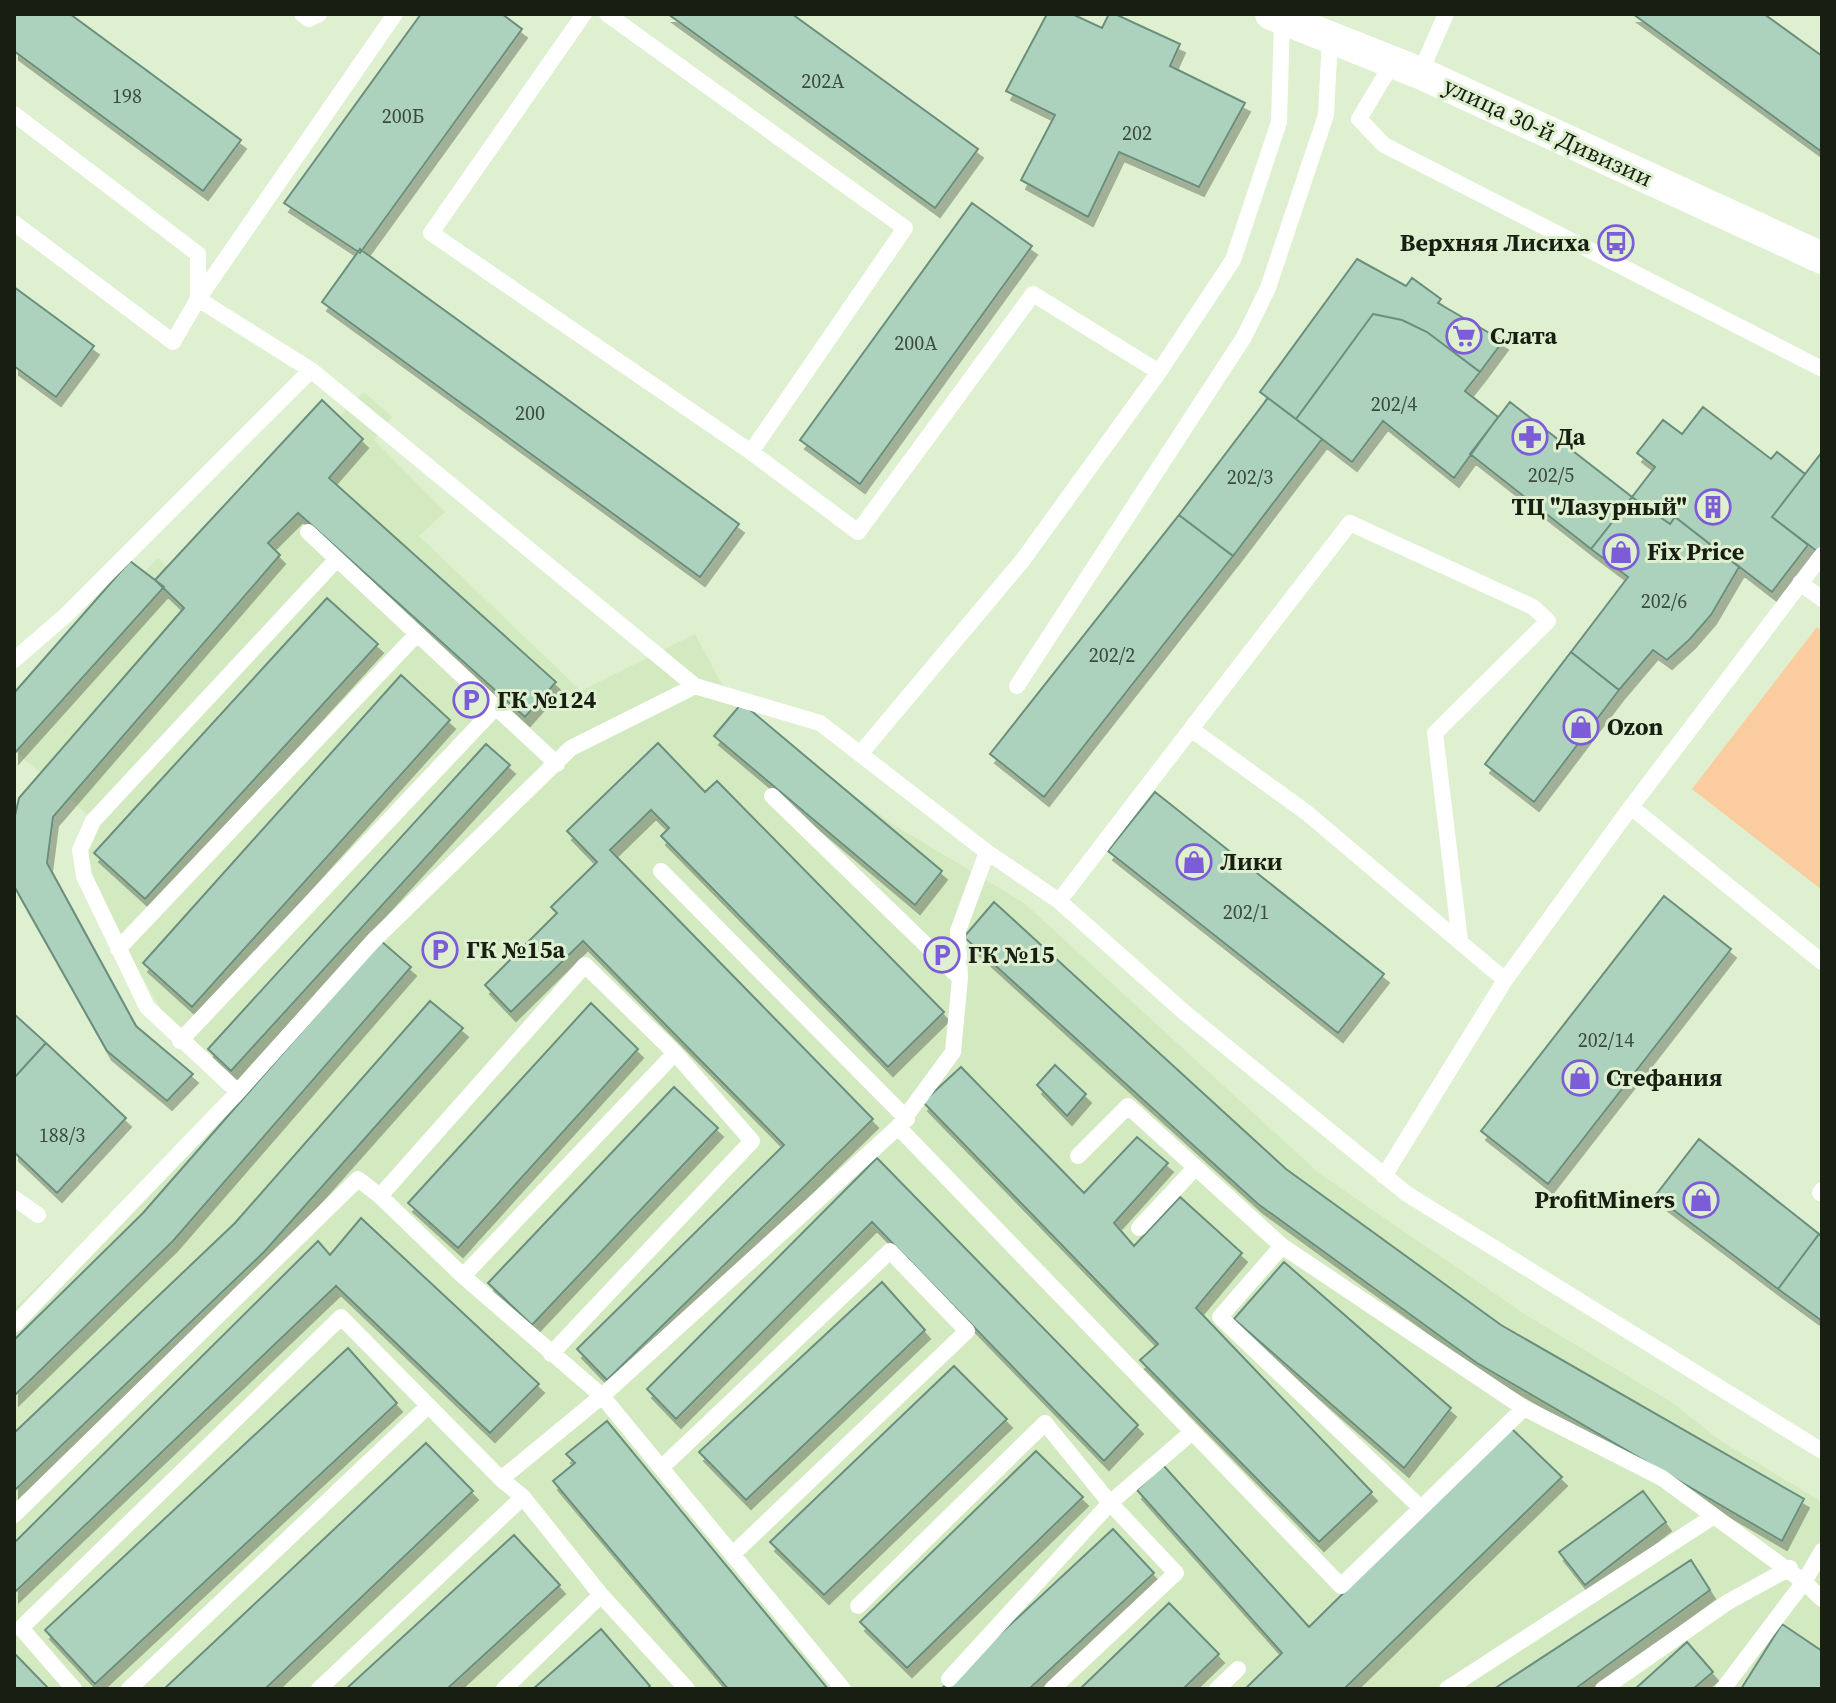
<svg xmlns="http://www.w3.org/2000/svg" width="1836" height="1703" font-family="'Source Serif 4',serif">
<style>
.built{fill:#d3e9c0}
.pitch{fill:#fbcc9f}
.building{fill:#acd2be;stroke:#6b8f7d;stroke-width:2;filter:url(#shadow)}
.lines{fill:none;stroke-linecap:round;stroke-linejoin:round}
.lane{stroke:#fff;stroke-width:16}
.street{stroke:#fff;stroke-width:32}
.labels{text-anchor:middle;stroke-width:6;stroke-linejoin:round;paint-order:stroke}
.number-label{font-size:20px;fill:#3d4b3d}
.street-label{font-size:24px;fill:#181e12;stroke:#def0cf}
.poi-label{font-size:24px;font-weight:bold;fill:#181e12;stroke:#def0cf;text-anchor:start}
</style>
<defs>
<filter id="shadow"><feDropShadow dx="5" dy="9" stdDeviation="0" flood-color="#0004"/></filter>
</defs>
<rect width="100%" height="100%" fill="#def0cf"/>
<path class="built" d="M364,392L392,417L374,440L445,512L419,536L581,691L695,634L733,705L894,825L1024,903L1320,1174L1529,1317L1671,1402L1721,1441L1822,1502V1689H14V1309L139,1189L232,1085L171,1027L79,866L89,816L14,750L53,665L158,558L179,578Z"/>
<path class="pitch" d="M1817,627L1822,631V890L1692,789Z"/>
<path class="building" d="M14,14H70L241,140L203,191L14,51Z
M421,14H502L522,29L360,253L284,203Z
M668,14H792L978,149L935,208Z
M1047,14H1072L1102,28L1109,14H1115L1180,44L1170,66L1245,103L1199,187L1119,152L1088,217L1021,180L1055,115L1006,91Z
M1633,14H1764L1822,56V152Z
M972,203L1032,246L860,484L800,440Z
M360,249L739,524L700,577L322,302Z
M1357,259L1406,286L1412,278L1441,299L1438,303L1503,341L1480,372L1427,332L1402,320L1373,314L1296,419L1260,392Z
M14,287L94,346L56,397L14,366Z
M1373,314L1402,320L1427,332L1480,372L1465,391L1498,417L1454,478L1383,421L1352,462L1296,419Z
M1268,398L1322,439L1233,556L1179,515Z
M322,400L363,439L329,478L556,682L525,717L298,513L268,543L280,555L53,817L47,863L136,1026L193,1074L167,1101L107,1051L14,886V820L19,798L184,608L155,580Z
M1510,402L1632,497L1591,549L1470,454Z
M1703,407L1771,459L1777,452L1805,474L1772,517L1808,545L1772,592L1675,517L1670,524L1632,497L1655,467L1637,453L1663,420L1682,434Z
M1822,452V555L1772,517Z
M1632,497L1670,524L1675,517L1739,567L1711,615L1690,639L1667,660L1653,650L1619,690L1571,652L1628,577L1591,549Z
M1179,515L1233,556L1044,797L990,754Z
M130,561L164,587L14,754V693Z
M327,598L378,644L145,899L94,853Z
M1571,652L1619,690L1534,802L1485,764Z
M401,675L450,720L192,1007L143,963Z
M742,703L942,871L915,905L714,736Z
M658,743L705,792L717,781L944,1012L888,1067L661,836L669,828L651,810L610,850L873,1119L607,1380L577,1349L784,1145L583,941L511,1012L485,985L557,913L551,907L597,862L567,831Z
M486,744L510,765L231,1071L208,1049Z
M1155,792L1384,974L1338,1033L1108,851Z
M1664,896L1731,949L1548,1184L1481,1131Z
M994,902L1286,1169L1501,1325L1804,1499L1782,1541L1477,1363L1258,1204L964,937Z
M381,941L411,967L173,1241L14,1396V1340L143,1213Z
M430,1001L463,1028L264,1252L14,1491V1433L235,1223Z
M591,1003L638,1049L458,1248L408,1203Z
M14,1014L46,1043L14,1078Z
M46,1043L126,1118L57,1193L14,1152V1078Z
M1055,1065L1086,1094L1067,1116L1037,1085Z
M961,1067L1084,1193L1137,1137L1168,1163L1114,1223L1134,1246L1180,1197L1242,1253L1196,1308L1372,1492L1319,1542L1140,1360L1158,1344L923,1102Z
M674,1087L718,1128L532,1325L488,1283Z
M1699,1139L1819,1234L1778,1289L1655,1196Z
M877,1158L1138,1425L1104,1461L872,1222L676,1419L647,1389Z
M361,1218L539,1384L490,1433L336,1286L14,1593V1543L318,1241L330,1255Z
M1819,1234L1822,1237V1321L1778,1289Z
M1284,1262L1451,1408L1404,1468L1234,1319Z
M882,1282L925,1330L746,1500L699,1452Z
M348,1348L397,1403L95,1684L45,1630Z
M954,1366L1007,1419L824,1595L770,1542Z
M607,1421L828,1689H728L553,1481L575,1463L566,1454Z
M1511,1428L1562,1477L1344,1689H1245L1282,1653L1137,1490L1163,1465L1309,1627Z
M426,1443L473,1491L265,1689H164Z
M1036,1451L1083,1497L907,1668L860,1622Z
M1643,1491L1666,1522L1585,1585L1559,1552Z
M1113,1529L1154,1573L1029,1689H941Z
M514,1535L560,1585L447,1689H346Z
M1691,1560L1710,1590L1575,1689H1494Z
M1169,1603L1219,1654L1183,1689H1080Z
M1782,1624L1822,1651V1689H1741Z
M601,1629L650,1686L647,1689H533Z
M1687,1642L1713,1672L1693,1689H1635Z
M14,1653L49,1689H14Z"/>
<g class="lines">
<path class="lane" d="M302,14L309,19L319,14
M584,14L431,233L751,452L858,532L1033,294L1159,372
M607,14L905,228L751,452
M1393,62L1359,119L1384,145L1822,369
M1420,73L1446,14
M14,114L198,254V299L311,370L695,686
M14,223L173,342L198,299L395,14
M308,532L557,764
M1800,583L1822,599
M14,660L66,615L311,370
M1017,686L1244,337L1268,288L1326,115L1330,38
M1191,729L1350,523L1533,607L1548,621L1435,733L1460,941
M860,754L1022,561L1159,372L1233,260L1279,122L1282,20
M772,796L960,978
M1631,807L1822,555
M987,852L1059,901L1185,1013L1407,1194L1822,1451
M661,871L907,1119
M1059,901L1191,729L1307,813L1505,980L1631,807L1822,962
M118,949L417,634
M180,1041L496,707
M238,1092L147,1007L84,876L80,850L93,821L337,559
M1078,1156L1128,1106L1282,1246L1524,1408
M1384,1176L1505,980
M1820,1193L1822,1190
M380,1196L463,1276L602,1396L843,1689
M14,1198L38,1215
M1139,1228L1195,1168
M1282,1246L1220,1317L1421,1508
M463,1276L675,1053
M14,1325L238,1092L373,941L571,748L695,686L820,723L987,852L958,931L960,978L953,1052L898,1127L1341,1586L1524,1408L1662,1478L1714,1516
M661,1468L890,1251L967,1331L733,1554
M501,1479L602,1396L898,1127
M14,1515L358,1179L380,1196L585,965L675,1053L752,1141L551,1354
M1822,1551L1804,1582L1822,1599
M858,1606L1045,1423L1110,1503L1176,1573L1052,1689
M949,1679L1110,1503L1192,1432
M74,1689L21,1628L341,1317L501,1479L523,1497L601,1595L687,1689
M129,1689L428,1406
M319,1689L523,1497
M504,1689L601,1595
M1217,1689L1238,1669
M1447,1689L1714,1516L1804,1582L1723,1689
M1603,1689L1728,1602L1790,1568"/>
<path class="street" d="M1271,14L1420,73L1822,258"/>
</g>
<defs>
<symbol id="bus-ring" viewBox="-11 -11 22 22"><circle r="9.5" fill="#def0cf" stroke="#7d5dd7" stroke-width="1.5"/><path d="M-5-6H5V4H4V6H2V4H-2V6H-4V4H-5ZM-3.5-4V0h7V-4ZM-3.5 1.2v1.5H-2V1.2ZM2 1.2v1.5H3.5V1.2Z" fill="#7d5dd7"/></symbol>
<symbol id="supermarket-ring" viewBox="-11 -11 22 22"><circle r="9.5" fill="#def0cf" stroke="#7d5dd7" stroke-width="1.5"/><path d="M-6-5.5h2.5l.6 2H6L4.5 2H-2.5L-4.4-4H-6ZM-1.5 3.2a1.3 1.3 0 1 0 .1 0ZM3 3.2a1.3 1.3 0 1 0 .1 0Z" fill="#7d5dd7"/></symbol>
<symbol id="pharmacy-ring" viewBox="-11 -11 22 22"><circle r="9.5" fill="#def0cf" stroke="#7d5dd7" stroke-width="1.5"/><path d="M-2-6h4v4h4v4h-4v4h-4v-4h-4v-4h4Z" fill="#7d5dd7"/></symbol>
<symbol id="building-ring" viewBox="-11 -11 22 22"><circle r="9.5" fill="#def0cf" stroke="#7d5dd7" stroke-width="1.5"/><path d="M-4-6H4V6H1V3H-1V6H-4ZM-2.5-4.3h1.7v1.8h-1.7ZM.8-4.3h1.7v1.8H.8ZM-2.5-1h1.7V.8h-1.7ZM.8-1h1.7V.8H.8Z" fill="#7d5dd7"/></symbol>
<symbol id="shop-ring" viewBox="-11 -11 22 22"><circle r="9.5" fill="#def0cf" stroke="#7d5dd7" stroke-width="1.5"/><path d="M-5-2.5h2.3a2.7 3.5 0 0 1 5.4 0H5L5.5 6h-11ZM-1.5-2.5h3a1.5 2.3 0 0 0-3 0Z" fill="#7d5dd7"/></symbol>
<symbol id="parking-ring" viewBox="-11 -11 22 22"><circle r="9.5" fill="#def0cf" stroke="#7d5dd7" stroke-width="1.5"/><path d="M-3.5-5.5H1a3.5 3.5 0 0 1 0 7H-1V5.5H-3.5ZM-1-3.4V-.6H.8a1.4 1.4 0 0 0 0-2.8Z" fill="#7d5dd7"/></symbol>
</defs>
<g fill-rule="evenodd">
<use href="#bus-ring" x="1596" y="223" width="40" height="40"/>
<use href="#supermarket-ring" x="1444" y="316" width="40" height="40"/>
<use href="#pharmacy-ring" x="1510" y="417" width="40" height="40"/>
<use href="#building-ring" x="1693" y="487" width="40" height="40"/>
<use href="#shop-ring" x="1601" y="532" width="40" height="40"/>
<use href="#parking-ring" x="451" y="680" width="40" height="40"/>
<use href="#shop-ring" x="1561" y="707" width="40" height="40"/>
<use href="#shop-ring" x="1174" y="842" width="40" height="40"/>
<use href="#parking-ring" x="420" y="930" width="40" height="40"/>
<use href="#parking-ring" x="922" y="935" width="40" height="40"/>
<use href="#shop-ring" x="1560" y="1058" width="40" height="40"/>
<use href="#shop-ring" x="1681" y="1180" width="40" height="40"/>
</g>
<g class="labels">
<g class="number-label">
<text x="823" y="88">202А</text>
<text x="127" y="103">198</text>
<text x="403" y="123">200Б</text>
<text x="1137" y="140">202</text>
<text x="916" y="350">200А</text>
<text x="1394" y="411">202/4</text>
<text x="530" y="420">200</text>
<text x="1551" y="482">202/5</text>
<text x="1250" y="484">202/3</text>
<text x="1664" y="608">202/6</text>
<text x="1112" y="662">202/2</text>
<text x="1246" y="919">202/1</text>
<text x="1606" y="1047">202/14</text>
<text x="62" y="1142">188/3</text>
</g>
<g class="street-label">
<text transform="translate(1548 132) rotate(25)" y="8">улица 30-й Дивизии</text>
</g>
<g class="poi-label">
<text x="1590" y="251" text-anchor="end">Верхняя Лисиха</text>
<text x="1490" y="344">Слата</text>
<text x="1556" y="445">Да</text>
<text x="1687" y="515" text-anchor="end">ТЦ "Лазурный"</text>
<text x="1647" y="560">Fix Price</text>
<text x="497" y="708">ГК №124</text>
<text x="1607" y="735">Ozon</text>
<text x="1220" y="870">Лики</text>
<text x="466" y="958">ГК №15а</text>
<text x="968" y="963">ГК №15</text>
<text x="1606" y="1086">Стефания</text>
<text x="1675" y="1208" text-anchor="end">ProfitMiners</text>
</g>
</g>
<rect width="1836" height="1703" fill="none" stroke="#181e12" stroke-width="32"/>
</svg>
